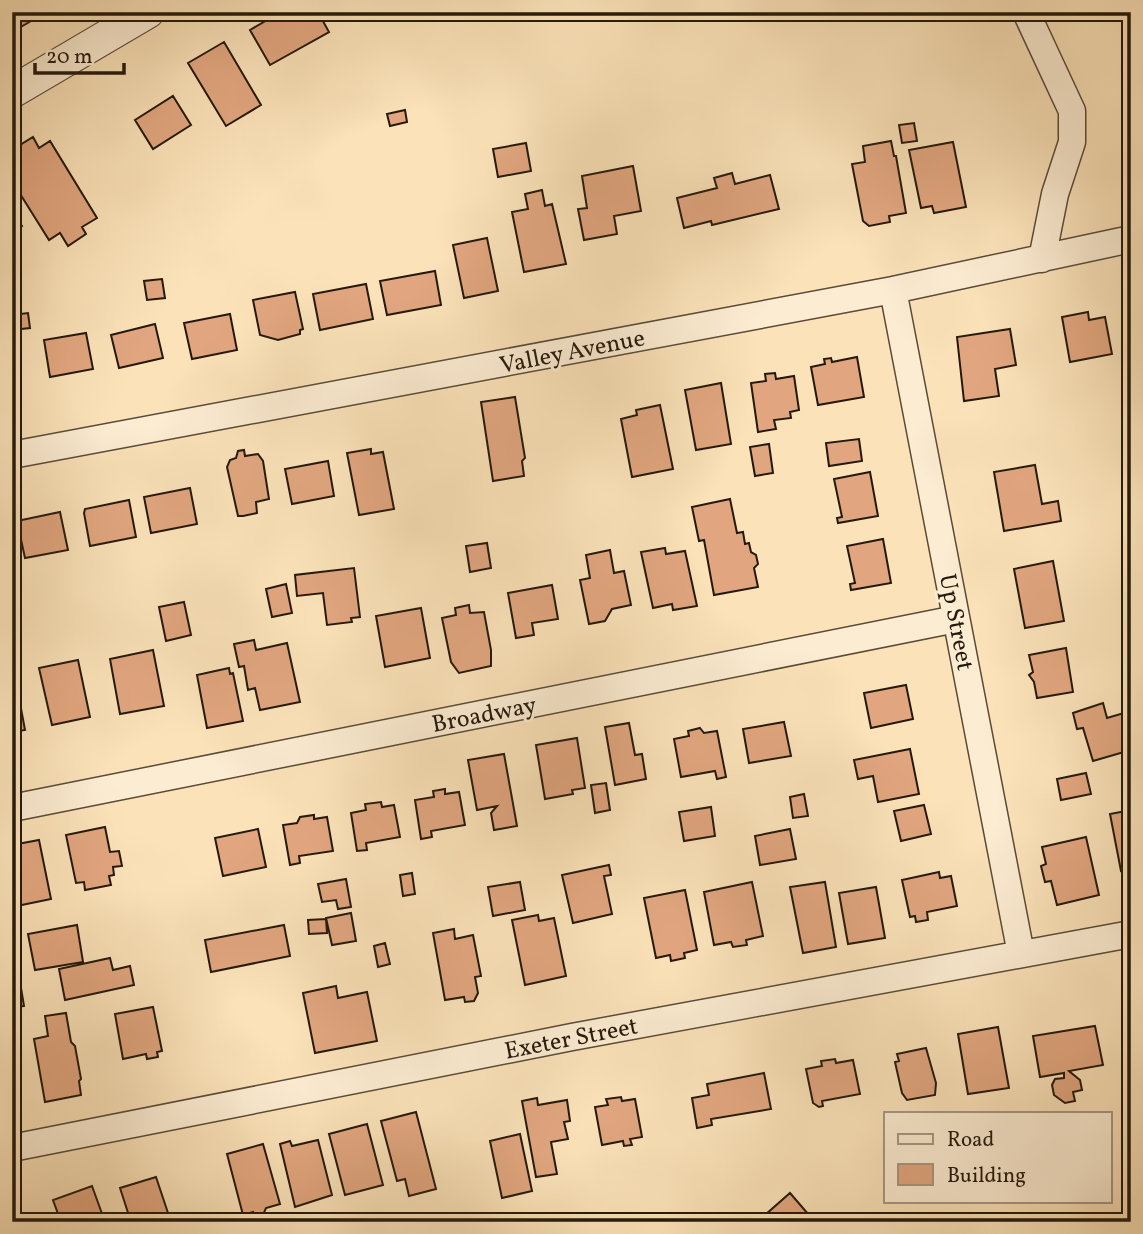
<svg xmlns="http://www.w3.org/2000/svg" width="1143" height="1234" font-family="Vollkorn,serif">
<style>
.building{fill:#e1a67f;stroke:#24190d;stroke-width:2}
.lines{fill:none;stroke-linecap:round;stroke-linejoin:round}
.minor-casing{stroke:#5a4b38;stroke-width:29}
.tertiary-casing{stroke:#5a4b38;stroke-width:34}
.minor{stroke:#fcecd2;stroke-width:26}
.tertiary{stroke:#fcecd2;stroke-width:32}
.labels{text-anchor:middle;stroke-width:6;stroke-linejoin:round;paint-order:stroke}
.street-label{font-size:24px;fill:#24190d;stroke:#fcecd2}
</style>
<rect width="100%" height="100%" fill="#fbe2b9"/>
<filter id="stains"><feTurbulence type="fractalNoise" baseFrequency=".00286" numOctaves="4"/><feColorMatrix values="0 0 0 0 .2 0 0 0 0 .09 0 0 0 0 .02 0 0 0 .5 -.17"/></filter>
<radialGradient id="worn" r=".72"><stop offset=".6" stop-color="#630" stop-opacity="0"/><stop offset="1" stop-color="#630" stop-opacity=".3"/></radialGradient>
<path class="building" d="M12,12H35L38,17L12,32Z
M281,12H318L329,32L270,65L250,30Z
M224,42L261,105L226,126L188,63Z
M173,96L191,125L153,149L135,120Z
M405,110L407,122L390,126L387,114Z
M914,123L917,141L902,143L899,125Z
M33,137L39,148L50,141L97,218L82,227L86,234L68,246L60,233L49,240L12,181V150Z
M891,141L894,156H896L906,213L889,216L890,222L869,226L863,221L852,164L865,162L863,146Z
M953,142L966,207L934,213L932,206L921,208L909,150Z
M526,143L531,171L498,177L493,149Z
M633,166L641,211L614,216L617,234L584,240L578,209L587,208L582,176Z
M732,173L735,184L770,175L779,209L712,225L711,221L684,228L677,198L717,188L714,178Z
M542,190L545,206L552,204L566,264L524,272L512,212L528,209L525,194Z
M12,213L22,226L12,233Z
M487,238L498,291L464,298L453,245Z
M435,271L441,305L387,315L380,281Z
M162,279L165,298L147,300L144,281Z
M366,284L373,319L320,330L313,294Z
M295,292L303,329L300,330V334L278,340L260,335L253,300Z
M1088,312L1089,320L1105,317L1112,354L1070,362L1062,317Z
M28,313L30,328L12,330V315Z
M230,314L237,350L192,359L184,323Z
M155,324L163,358L119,368L111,335Z
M1010,329L1016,365L995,369L999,396L964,401L957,337Z
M86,333L93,369L50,377L44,340Z
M857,357L864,397L818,405L811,367L825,364L824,359L831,358L832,362Z
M775,373L776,379L794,376L799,410L790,412L791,418L774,420L776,429L758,432L751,383L766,381L765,374Z
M721,383L731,444L696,450L685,390Z
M515,397L525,458L522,461L524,476L493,481L481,402Z
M660,405L673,469L632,477L621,419L637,415L636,410Z
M859,439L862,461L829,466L826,443Z
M769,444L773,473L755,476L750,447Z
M371,449V454L383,452L394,509L359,515L347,453Z
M244,450L245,456L258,454L263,461L269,499L256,502L257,513L243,516H238L227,467L230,460L236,458L238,451Z
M328,461L334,496L292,504L285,469Z
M1035,465L1042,504L1058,501L1061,521L1004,531L994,472Z
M870,472L878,516L838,523L837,518L842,517L834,479Z
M190,488L197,524L151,533L144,497Z
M730,499L737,533L743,532L745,544L749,543L751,552L756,555L758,564L754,568L758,587L714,595L704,540L699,541L692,507Z
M129,500L136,537L90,546L84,513L85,509Z
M60,512L68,550L25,558L17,521Z
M883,539L891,583L851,590L850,584L855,583L847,546Z
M487,543L491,568L470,572L466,546Z
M665,548L666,554L685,551L697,606L673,610L672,604L653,608L641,552Z
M610,550L614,573L624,571L631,605L612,609L605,621L589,624L580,580L590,578L586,555Z
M1053,561L1064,621L1025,628L1014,569Z
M354,568L360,617L351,618L352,622L327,625L323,593L297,596L295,575Z
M286,584L292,613L272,617L266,589Z
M552,585L558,619L532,623L534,635L516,638L508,593Z
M184,602L191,635L166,641L159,607Z
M469,605L470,613L484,612L491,650V666L459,673L451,662L442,618L456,615L455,608Z
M421,608L430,658L385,667L376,616Z
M254,640L256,650L287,643L300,702L260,710L255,688L248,690L244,666L239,667L234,644Z
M1066,648L1073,692L1037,698L1034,682L1029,675L1033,672L1029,655Z
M153,650L164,706L120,714L110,659Z
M78,660L90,717L52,725L39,668Z
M229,668L230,674L233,673L243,721L207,728L197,675Z
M14,671L25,730L12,732V672Z
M906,685L913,719L871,728L864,693Z
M1103,703L1107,718L1124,713L1128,728L1131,727V750L1093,761L1083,728L1077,729L1073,713Z
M784,722L791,756L749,763L743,729Z
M629,723L635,755L642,754L646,779L615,785L605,727Z
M700,728L704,733L717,731L726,777L717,779L715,771L681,777L674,739L689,736L688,731Z
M577,738L585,788L572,790L573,794L545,799L536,745Z
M910,749L919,794L878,802L873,776L858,779L854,760Z
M504,754L517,826L494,830L491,813L497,806L477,810L468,760Z
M1086,773L1091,794L1061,800L1057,779Z
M606,783L610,810L595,813L591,785Z
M445,789V794L459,792L465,825L431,831L432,837L421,839L415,800L434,797L433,791Z
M804,794L808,816L793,818L790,797Z
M381,802L382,807L394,805L400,837L366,843L367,850L357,851L351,813L366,810L365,804Z
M924,805L931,834L901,841L894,811Z
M711,807L715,836L684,841L679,812Z
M1131,810V869L1121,871L1110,814Z
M314,815V819L327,817L333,851L299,856L300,863L290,865L283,825L297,823L300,817Z
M105,827L110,852L119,851L122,866L113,867L114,875L109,876L111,885L85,890L84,882L76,883L66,835Z
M258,829L266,867L223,876L215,838Z
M790,829L796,859L760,865L755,836Z
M1086,837L1099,895L1057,905L1051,881L1045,882L1041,866L1046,864L1042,847Z
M39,840L51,899L12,907V845Z
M609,865L611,875L604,876L612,914L573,923L562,875Z
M939,872L940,878L951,876L957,906L927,912L928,920L916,922L915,916L910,917L902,880Z
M412,873L415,894L403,896L400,875Z
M346,879L351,907L338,909L336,900L322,902L318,884Z
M520,882L525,910L493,916L488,887Z
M752,882L763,936L746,940L747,945L733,947L731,942L714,945L704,892Z
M825,882L836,947L803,953L790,887Z
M876,887L885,938L848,944L839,893Z
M685,890L697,950L684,953L685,958L671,961L670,955L656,958L644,898Z
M351,913L356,941L332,945L326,918Z
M538,915L539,921L554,918L566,976L525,985L512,920Z
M326,919L327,933L309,934L308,920Z
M77,925L83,962L35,970L28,934Z
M284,925L290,956L211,972L205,940Z
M454,929L455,939L473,935L481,976L475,977L478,993L474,1001L465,1002L464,997L445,1000L433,933Z
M385,943L390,964L378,967L374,946Z
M110,958L113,970L130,966L134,985L65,1000L59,969Z
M12,964L15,976H19L24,1006L12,1008Z
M336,986L338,998L367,992L377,1041L315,1053L303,993Z
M153,1007L162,1051L157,1052L158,1057L147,1059L146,1054L123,1059L115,1014Z
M66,1013L71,1042L75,1046L81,1079L79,1081L81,1095L45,1102L34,1039L48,1036L45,1016Z
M1095,1026L1103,1065L1069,1071L1080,1080L1082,1090L1073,1092L1075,1101L1065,1103L1054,1095L1052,1085L1055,1079L1064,1078V1073L1040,1077L1033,1036Z
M998,1027L1009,1088L968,1094L958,1034Z
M926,1048L936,1083L935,1095L907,1100L902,1093L895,1062L899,1061L897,1054Z
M835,1059L836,1063L853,1060L860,1094L822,1101L823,1106L819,1107L813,1103L806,1069L822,1066L821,1061Z
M764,1073L771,1109L711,1119L712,1125L697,1128L692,1098L709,1095L707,1084Z
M12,1079L18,1108L12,1109Z
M621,1097L622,1101L635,1099L642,1137L630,1139L632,1145L624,1146L623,1141L602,1145L595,1107L608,1105L606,1099Z
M537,1098L538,1105L567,1100L570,1121L564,1122L568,1139L551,1142L557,1174L536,1177L522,1101Z
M416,1112L436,1189L409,1196L405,1179L397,1181L381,1121Z
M367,1124L383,1185L345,1195L329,1134Z
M520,1134L532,1191L502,1198L490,1141Z
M318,1140L332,1195L295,1207L280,1144L290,1141L292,1146Z
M263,1144L280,1204L266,1208L263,1215L254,1217L253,1212L243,1215L227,1154Z
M156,1177L171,1222H131L120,1188Z
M92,1186L105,1222H61L53,1200Z
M790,1193L815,1222H757Z"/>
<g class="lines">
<defs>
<path id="minor" d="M1026,12L1072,111V142L1055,194L1042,259
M893,290L1021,954
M12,455L893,290L1131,239
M12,808L956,619
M12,1148L572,1037L1131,934"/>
<path id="tertiary" d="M12,92L148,12"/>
</defs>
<use href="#minor" class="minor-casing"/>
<use href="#tertiary" class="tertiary-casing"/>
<use href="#minor" class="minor"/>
<use href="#tertiary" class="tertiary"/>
</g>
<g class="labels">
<g class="street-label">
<text transform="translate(572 351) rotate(-11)" y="8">Valley Avenue</text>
<text transform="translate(957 622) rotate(79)" y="8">Up Street</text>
<text transform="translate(484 714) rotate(-11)" y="8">Broadway</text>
<text transform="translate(571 1038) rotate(-11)" y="8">Exeter Street</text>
</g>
</g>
<rect width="1143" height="1234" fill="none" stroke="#fbe2b9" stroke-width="42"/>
<rect x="14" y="14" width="1115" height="1206" fill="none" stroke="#24190d" stroke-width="3.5"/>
<rect x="21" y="21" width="1101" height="1192" fill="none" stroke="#24190d" stroke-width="2"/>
<rect x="884" y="1112" width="228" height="91" fill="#fcecd2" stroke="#a69883" stroke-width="2"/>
<rect x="898" y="1134" width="35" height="10" fill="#fcecd2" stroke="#a69883" stroke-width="2"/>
<text x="947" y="1146" font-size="21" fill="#24190d">Road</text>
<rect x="898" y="1164" width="35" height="21" fill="#e1a67f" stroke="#a69883" stroke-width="2"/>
<text x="947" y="1182" font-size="21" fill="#24190d">Building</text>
<path d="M35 63v10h89v-10" fill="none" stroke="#24190d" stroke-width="3.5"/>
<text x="46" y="63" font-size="21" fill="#24190d" stroke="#fcecd2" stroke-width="5" paint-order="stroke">20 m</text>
<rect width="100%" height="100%" filter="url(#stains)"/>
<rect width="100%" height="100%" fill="url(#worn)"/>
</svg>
